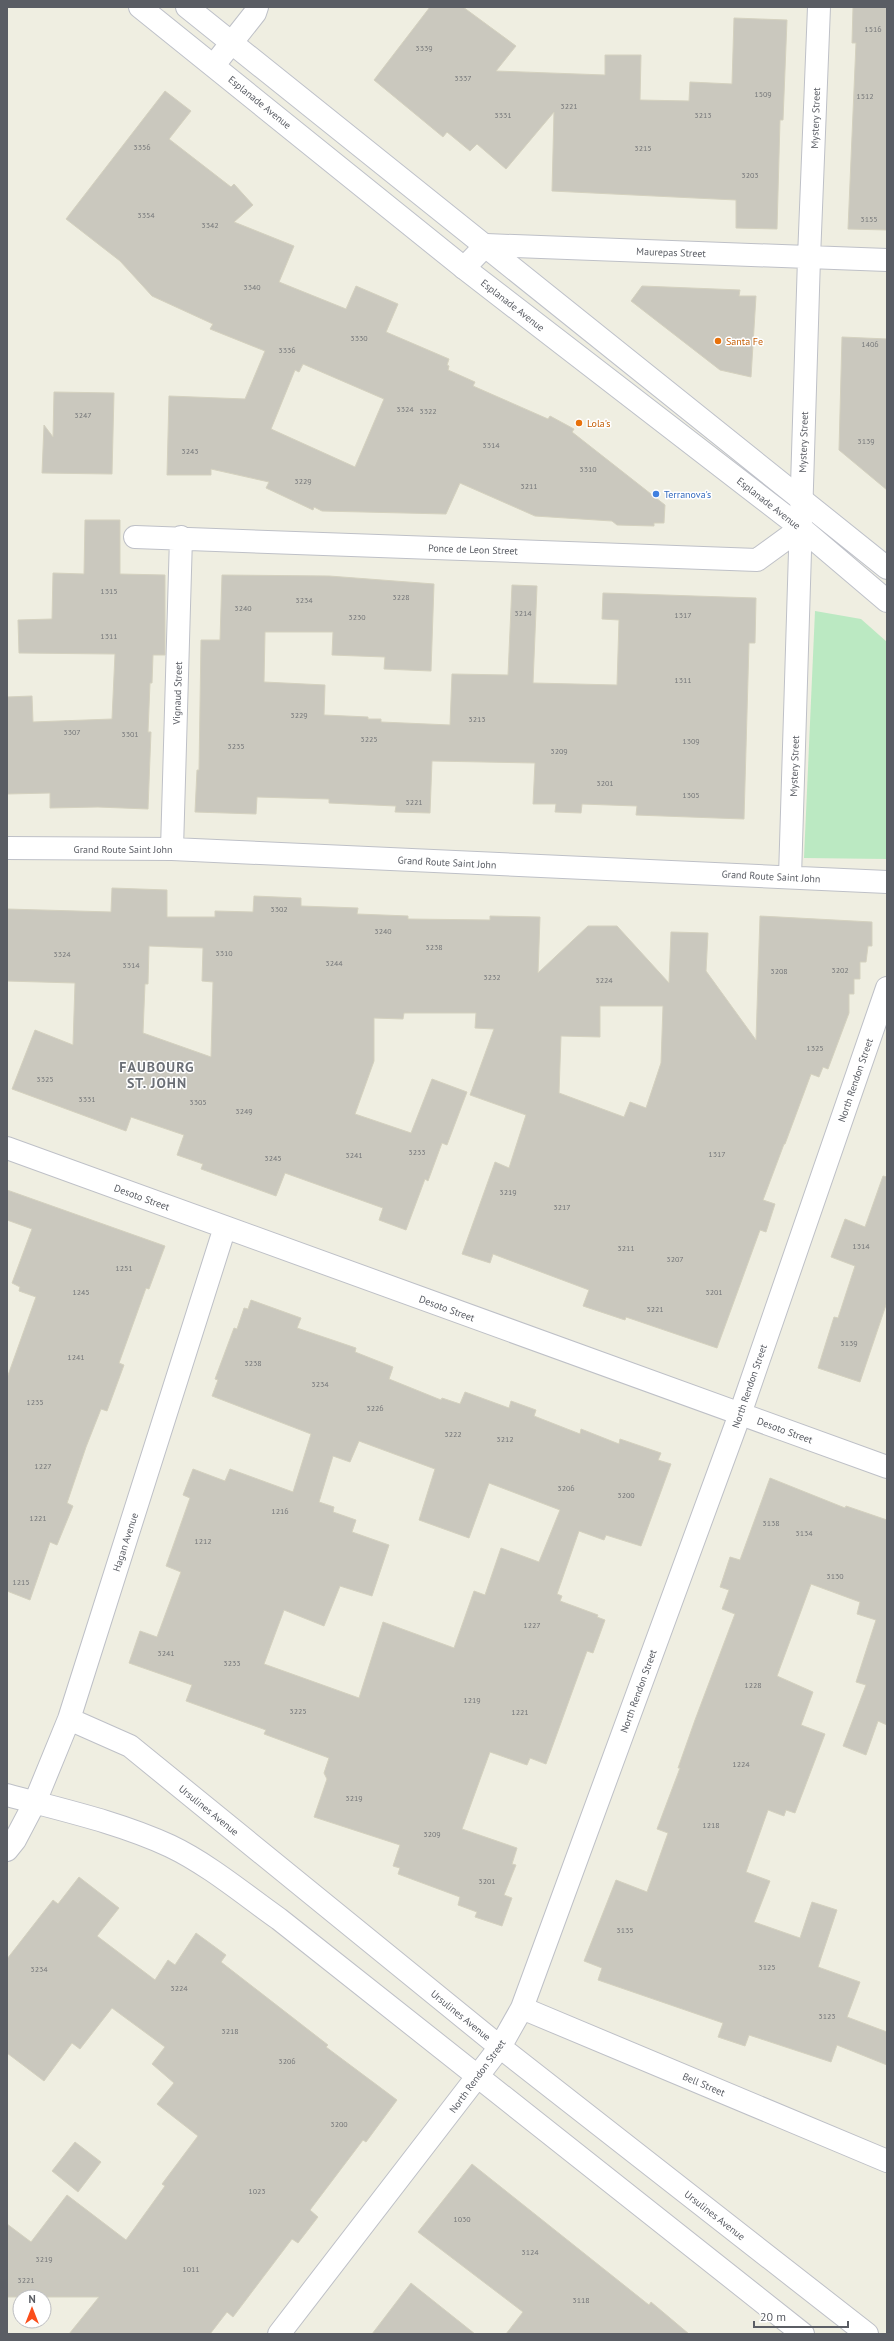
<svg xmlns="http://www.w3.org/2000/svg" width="894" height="2341" font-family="'PT Sans',sans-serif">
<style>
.green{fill:#bbe9c2}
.building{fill:#cac8be;stroke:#d4d1bf;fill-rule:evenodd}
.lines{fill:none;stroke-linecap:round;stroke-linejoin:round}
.street-casing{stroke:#bec0c7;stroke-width:24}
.secondary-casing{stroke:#bec1c9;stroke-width:24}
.street{stroke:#fff;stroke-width:22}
.secondary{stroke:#fff;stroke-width:22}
.food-dot{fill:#e8710a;stroke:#fff;stroke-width:1.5}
.shop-dot{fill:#3f7fe0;stroke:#fff;stroke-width:1.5}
.labels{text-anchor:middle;stroke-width:3;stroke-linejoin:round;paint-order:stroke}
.number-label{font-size:8px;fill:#76787a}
.street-label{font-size:10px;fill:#5a5d64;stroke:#fff}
.food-label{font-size:10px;fill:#c56008;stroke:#fff;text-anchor:start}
.shop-label{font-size:10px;fill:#366cbe;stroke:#fff;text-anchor:start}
.district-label{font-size:14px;font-weight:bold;letter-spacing:1px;fill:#6b6f76;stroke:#fff}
</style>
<rect width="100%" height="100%" fill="#efeee1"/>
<path class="green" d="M815,611L861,619L887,642V859L804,858Z"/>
<path class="building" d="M430,7H463L516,46L496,71L605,75V55H641L640,100L689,101L690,82L732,84L734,18L787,20L783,120H780L777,229L736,228V200L552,191L554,112L506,169L477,144L470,151L447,132L443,137L374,80Z
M853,7H887V230L848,229L856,43H852Z
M165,91L191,111L169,139L231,187L234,184L253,205L234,222L294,246L279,282L346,309L356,286L398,304L386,332L449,359L447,365L449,366L448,370L475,382L473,386L548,419L550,416L574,429L572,432L665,505L664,523H654V526L617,525L612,521L535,516L460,483L446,514L322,511L314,507L313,510L266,488L269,482L211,469V475H167L169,396L245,399L265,351L210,329L213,324L152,296L120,261L66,219ZM303,364L384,399L355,467L271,429L295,370L299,372Z
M642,286L740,290L739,296H756L751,377L720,370L631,301Z
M842,337L887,339V490L839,450Z
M54,392L114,393L112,474L42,473L44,425L53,437Z
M85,520H120V574L165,575V655H153L152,683H150L148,732H151L148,809L98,807L50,808V793L7,794V697L32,696L33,722L112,719L115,654L19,653L18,620L52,619L53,573L84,574Z
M222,575L329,576L434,584L431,671L384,669L385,657L332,655L333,632H265L264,682L325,685L324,715L368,717V719H381V722L450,725L452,674L508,675L512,585L537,586L533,683L617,685L619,620L602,619L603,593L756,598L755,643H749L744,819L636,815L637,806L582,804L581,813L555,812L556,804H533L535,763L432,761L430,813L395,812L396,806L329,803V799L257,797L256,814L195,812L197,770H199L201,640H220Z
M112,888L167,890V917H215V911L253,912L254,896L301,898V906L358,908L357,914L408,916V919L490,920V916L540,917L538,973L588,926H617L669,983L671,932L708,933L706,971L756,1040L760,916L872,922V946H868L866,962H860V979H854V994H849V1013L828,1069L823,1067L819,1077L811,1074L785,1144H784L763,1200L775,1204L766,1232L760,1230L717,1348L626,1317L625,1320L583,1306L589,1290L493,1254L490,1263L462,1254L495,1162L509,1168L526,1115L470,1095L494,1029L475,1028L476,1013H404L403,1019L374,1018V1061L355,1114L411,1133L432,1079L467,1092L447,1145L442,1143L428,1181L425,1179L406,1230L379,1220L383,1208L285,1173L276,1196L201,1169L203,1164L177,1155L184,1135L131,1117L126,1131L12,1089L35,1030L73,1045L75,983L7,981V909L111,912ZM149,946L203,948L202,981L213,982L211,1057L143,1033L145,984H148ZM600,1006H663L661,1063L646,1108L630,1102L624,1117L559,1093L561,1036L600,1037Z
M883,1176L887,1177V1302L860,1382L818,1368L834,1317L838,1318L855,1266L831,1257L845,1219L865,1227Z
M7,1190L165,1246L149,1289L146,1288L119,1363L124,1365L107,1411L101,1409L86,1447L67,1503L73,1506L57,1545L50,1542L30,1600L7,1591V1378L36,1297L19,1291L20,1287L12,1283L32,1229L7,1220Z
M251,1300L301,1318L297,1328L356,1348L355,1352L393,1367L389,1379L441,1400L442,1398L460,1404L465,1392L509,1408L511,1401L536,1410L534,1416L580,1434L581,1429L619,1444L620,1439L661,1453L658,1460L671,1464L641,1546L606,1535L604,1540L579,1531L557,1594L562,1596L560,1601L598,1615L597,1617L605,1620L593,1653L587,1651L546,1764L530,1758L527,1765L490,1752L462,1829L517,1848L512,1864L516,1865L504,1895L512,1898L502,1926L475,1917L477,1912L458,1905L460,1897L398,1874L400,1868L393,1866L400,1845L314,1817L327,1779L324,1773L329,1758L264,1734L266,1730L186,1701L192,1685L129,1663L140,1631L157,1637L181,1572L166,1566L190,1498L183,1495L193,1469L225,1481L230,1469L293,1492L311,1434L212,1396L218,1380L215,1379L234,1328L237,1329L244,1308L248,1309ZM359,1441L435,1469L419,1520L469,1538L489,1483L560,1510L539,1562L501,1548L485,1595L474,1591L454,1648L383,1622L359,1698L264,1664L284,1610L324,1626L340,1586L372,1596L389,1545L352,1532L356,1520L333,1512L334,1507L319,1502L333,1456L350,1462Z
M770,1478L845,1508L846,1506L887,1520V1725L878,1721L866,1755L843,1746L866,1685L856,1682L876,1620L857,1614L860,1602L811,1584L777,1676L813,1692L801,1725L825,1734L795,1813L786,1810L784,1816L768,1810L746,1872L770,1881L754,1922L800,1938L812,1902L837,1910L818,1967L860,1982L847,2017L887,2032V2065L837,2045L831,2062L749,2035L745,2046L718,2037L723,2023L598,1980L602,1968L584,1961L616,1880L647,1892L668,1833L657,1829L680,1768H678L695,1720L735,1614L722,1609L729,1590L720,1587L730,1557L740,1560Z
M79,1877L119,1908L97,1936L155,1980L168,1960L175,1965L196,1933L226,1955L221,1962L328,2045L326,2047L397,2100L366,2142L363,2140L310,2210L318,2217L298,2243L292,2239L233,2317L227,2312L210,2334H69L99,2297H7V2224L31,2242L67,2195L126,2240L165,2186L162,2184L198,2136L157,2104L174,2083L152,2064L165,2047L112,2008L80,2049L72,2043L44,2081L7,2053V1959L53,1900L58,1904Z
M75,2142L101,2162L78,2192L52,2171Z
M472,2164L649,2305L651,2302L689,2334H506L523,2312L418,2232Z
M411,2283L475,2334H372Z"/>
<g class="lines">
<defs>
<path id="street" d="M214,65L255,13L257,7
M464,268L486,245L887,260
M135,537L757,560L801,528
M7,848L172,849L887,882
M172,849L181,537
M790,877L809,258L819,7
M7,1148L887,1467
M69,1719L130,1746L500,2047L867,2334
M7,1795C62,1810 118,1822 170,1846C208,1864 245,1895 279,1919L803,2334
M7,1850L15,1840L35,1802L69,1719L225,1227
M522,2008L887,2161
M279,2334L500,2047L522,2008L740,1414L887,988"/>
<path id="secondary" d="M140,7L464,268L801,528L887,601
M187,7L887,568"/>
</defs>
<use href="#street" class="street-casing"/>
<use href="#secondary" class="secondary-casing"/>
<use href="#street" class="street"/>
<use href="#secondary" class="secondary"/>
</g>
<g class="food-dot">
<circle cx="718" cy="341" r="4"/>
<circle cx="579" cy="423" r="4"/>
</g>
<circle class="shop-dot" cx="656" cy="494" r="4"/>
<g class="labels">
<g class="number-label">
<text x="873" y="32">1516</text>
<text x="424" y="51">3339</text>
<text x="463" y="81">3337</text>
<text x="763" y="97">1509</text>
<text x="865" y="99">1512</text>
<text x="569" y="109">3221</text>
<text x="503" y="118">3331</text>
<text x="703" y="118">3213</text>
<text x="142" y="150">3356</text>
<text x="643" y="151">3215</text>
<text x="750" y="178">3203</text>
<text x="146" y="218">3354</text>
<text x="869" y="222">3155</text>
<text x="210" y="228">3342</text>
<text x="252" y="290">3340</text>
<text x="359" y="341">3330</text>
<text x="870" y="347">1406</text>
<text x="287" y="353">3336</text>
<text x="405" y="412">3324</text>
<text x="428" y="414">3322</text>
<text x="83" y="418">3247</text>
<text x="866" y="444">3139</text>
<text x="491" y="448">3314</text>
<text x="190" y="454">3243</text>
<text x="588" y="472">3310</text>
<text x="303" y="484">3229</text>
<text x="529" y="489">3211</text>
<text x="109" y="594">1315</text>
<text x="401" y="600">3228</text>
<text x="304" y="603">3234</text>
<text x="243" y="611">3240</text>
<text x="523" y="616">3214</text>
<text x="683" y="618">1317</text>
<text x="357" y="620">3230</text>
<text x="109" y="639">1311</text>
<text x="683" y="683">1311</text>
<text x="299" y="718">3229</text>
<text x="477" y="722">3213</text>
<text x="72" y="735">3307</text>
<text x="130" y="737">3301</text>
<text x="369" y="742">3225</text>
<text x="691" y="744">1309</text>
<text x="236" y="749">3235</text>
<text x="559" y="754">3209</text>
<text x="605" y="786">3201</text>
<text x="691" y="798">1305</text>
<text x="414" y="805">3221</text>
<text x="279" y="912">3302</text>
<text x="383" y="934">3240</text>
<text x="434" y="950">3238</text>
<text x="224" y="956">3310</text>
<text x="62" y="957">3324</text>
<text x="334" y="966">3244</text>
<text x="131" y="968">3314</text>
<text x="840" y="973">3202</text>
<text x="779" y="974">3208</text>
<text x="492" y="980">3232</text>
<text x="604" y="983">3224</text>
<text x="815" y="1051">1325</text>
<text x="45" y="1082">3325</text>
<text x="87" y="1102">3331</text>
<text x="198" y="1105">3305</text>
<text x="244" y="1114">3249</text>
<text x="417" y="1155">3233</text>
<text x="717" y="1157">1317</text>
<text x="354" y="1158">3241</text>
<text x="273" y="1161">3245</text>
<text x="508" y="1195">3219</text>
<text x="562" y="1210">3217</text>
<text x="861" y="1249">1314</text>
<text x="626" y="1251">3211</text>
<text x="675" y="1262">3207</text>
<text x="124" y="1271">1251</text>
<text x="81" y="1295">1245</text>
<text x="714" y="1295">3201</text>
<text x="655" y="1312">3221</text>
<text x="849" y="1346">3139</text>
<text x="76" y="1360">1241</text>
<text x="253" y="1366">3238</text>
<text x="320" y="1387">3234</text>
<text x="35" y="1405">1235</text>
<text x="375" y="1411">3226</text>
<text x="453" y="1437">3222</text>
<text x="505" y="1442">3212</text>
<text x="43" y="1469">1227</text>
<text x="566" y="1491">3206</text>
<text x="626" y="1498">3200</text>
<text x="280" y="1514">1216</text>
<text x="38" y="1521">1221</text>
<text x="771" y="1526">3138</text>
<text x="804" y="1536">3134</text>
<text x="203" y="1544">1212</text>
<text x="835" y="1579">3130</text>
<text x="21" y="1585">1215</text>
<text x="532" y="1628">1227</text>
<text x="166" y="1656">3241</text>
<text x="232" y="1666">3233</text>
<text x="753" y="1688">1228</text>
<text x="472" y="1703">1219</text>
<text x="298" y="1714">3225</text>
<text x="520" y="1715">1221</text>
<text x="741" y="1767">1224</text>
<text x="354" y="1801">3219</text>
<text x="711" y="1828">1218</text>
<text x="432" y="1837">3209</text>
<text x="487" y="1884">3201</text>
<text x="625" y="1933">3135</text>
<text x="767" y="1970">3125</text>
<text x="39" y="1972">3234</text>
<text x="179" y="1991">3224</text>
<text x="827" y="2019">3123</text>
<text x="230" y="2034">3218</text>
<text x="287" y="2064">3206</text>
<text x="339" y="2127">3200</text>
<text x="257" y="2194">1023</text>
<text x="462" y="2222">1030</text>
<text x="530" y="2255">3124</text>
<text x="44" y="2262">3219</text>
<text x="191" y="2272">1011</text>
<text x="26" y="2283">3221</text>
<text x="581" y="2303">3118</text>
</g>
<g class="street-label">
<text transform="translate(260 102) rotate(39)" y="4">Esplanade Avenue</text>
<text transform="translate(815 118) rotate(-88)" y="4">Mystery Street</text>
<text transform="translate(671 252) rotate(2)" y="4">Maurepas Street</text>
<text transform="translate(513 305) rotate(38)" y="4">Esplanade Avenue</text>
<text transform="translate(803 442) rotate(-88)" y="4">Mystery Street</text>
<text transform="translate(769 503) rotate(38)" y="4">Esplanade Avenue</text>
<text transform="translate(473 549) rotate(2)" y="4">Ponce de Leon Street</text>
<text transform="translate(177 693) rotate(-88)" y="4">Vignaud Street</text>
<text transform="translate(794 766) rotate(-88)" y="4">Mystery Street</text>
<text x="123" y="853">Grand Route Saint John</text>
<text transform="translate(447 862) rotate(3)" y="4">Grand Route Saint John</text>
<text transform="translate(771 876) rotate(3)" y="4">Grand Route Saint John</text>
<text transform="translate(855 1080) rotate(-71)" y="4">North Rendon Street</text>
<text transform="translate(142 1197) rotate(20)" y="4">Desoto Street</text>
<text transform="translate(447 1308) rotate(20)" y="4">Desoto Street</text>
<text transform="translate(749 1386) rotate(-71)" y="4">North Rendon Street</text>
<text transform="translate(785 1430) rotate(20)" y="4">Desoto Street</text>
<text transform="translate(125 1542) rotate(-72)" y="4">Hagan Avenue</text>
<text transform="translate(638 1691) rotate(-70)" y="4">North Rendon Street</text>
<text transform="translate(209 1810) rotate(39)" y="4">Ursulines Avenue</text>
<text transform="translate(461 2015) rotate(39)" y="4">Ursulines Avenue</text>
<text transform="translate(477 2076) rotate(-54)" y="4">North Rendon Street</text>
<text transform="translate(704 2084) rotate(23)" y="4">Bell Street</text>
<text transform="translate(715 2215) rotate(38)" y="4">Ursulines Avenue</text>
</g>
<g class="food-label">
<text x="726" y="345">Santa Fe</text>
<text x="587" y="427">Lola's</text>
</g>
<g class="shop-label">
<text x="664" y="498">Terranova's</text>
</g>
<g class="district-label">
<text x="157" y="1072">FAUBOURG<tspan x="157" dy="16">ST. JOHN</tspan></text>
</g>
</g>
<rect width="894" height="2341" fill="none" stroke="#5a5d64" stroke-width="16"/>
<g transform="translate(32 2309)"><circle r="19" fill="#ffffff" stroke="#bdbec1"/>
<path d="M0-3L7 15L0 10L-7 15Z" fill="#fb4e1b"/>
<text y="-6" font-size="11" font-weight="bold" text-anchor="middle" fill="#5a5d64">N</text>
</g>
<path d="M754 2321v6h94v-6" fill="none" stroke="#5a5d64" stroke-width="2"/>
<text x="760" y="2321" font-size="12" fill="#5a5d64" stroke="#ffffff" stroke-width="3" paint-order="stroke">20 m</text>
</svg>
